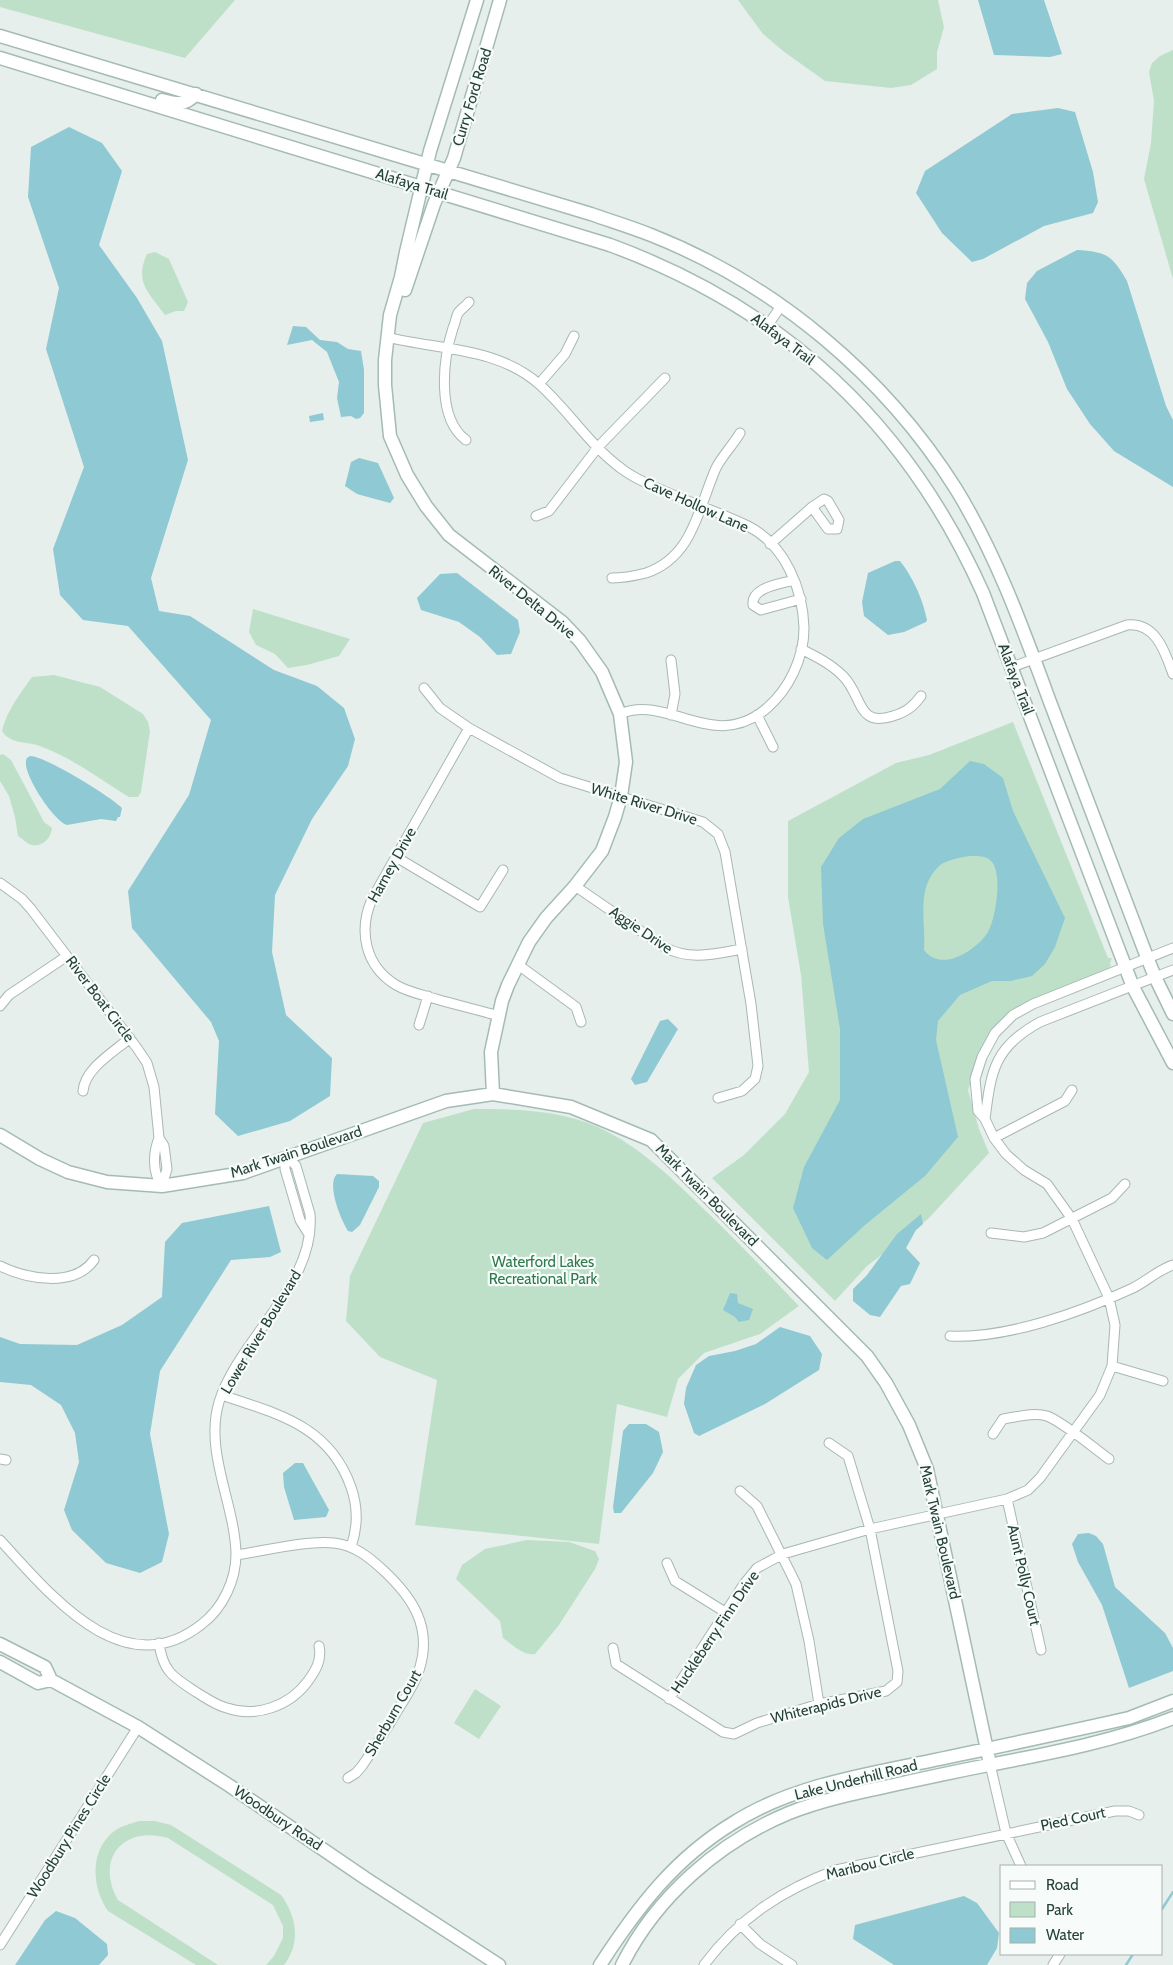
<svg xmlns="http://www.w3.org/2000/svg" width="1173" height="1965" font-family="Cabin,sans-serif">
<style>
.green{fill:#bfe0c8}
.water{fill:#8ec9d4;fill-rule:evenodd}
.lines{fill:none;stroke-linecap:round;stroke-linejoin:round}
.stream{stroke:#8ec9d4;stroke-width:2.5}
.street-casing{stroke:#a8b8b2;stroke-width:11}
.secondary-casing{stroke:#a4bbb3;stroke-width:15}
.street{stroke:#fff;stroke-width:9}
.secondary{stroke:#fff;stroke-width:12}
.labels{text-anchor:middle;stroke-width:4.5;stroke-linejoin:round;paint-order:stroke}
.street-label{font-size:15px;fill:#24423a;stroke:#f7fbf9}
.park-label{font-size:15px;fill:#2d7a4b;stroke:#f7fbf9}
</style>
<rect width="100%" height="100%" fill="#e6efeb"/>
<path class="green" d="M0,0H235L185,58L0,7Z
M738,0H938L944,27L937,52V69L911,85L891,88L825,81L783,51L763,34Z
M1173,50V279L1144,179L1151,143L1154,101L1149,72L1152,63L1160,56Z
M155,252L169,259L188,302L184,311H176L165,315C149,293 134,282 147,254Z
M253,609L350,639L339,656L307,665L288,668L275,654L256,645L249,632Z
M54,675L100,687L143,714L148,722L150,731L141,792L138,797H129C101,780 68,755 37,745C25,742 9,743 2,731C7,710 20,694 32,677Z
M1013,722L1108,958H1112L1110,963L1111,966L1100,975L1022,1004L990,1031L968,1090L979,1129L989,1153L928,1219L867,1266L835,1301L712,1178L744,1155L785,1114L809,1072L801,975L788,897V821L896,763L929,755Z
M3,754L11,760L44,822L52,828C51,838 43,847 32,845C27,844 22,838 18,836L15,817L9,796L0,781V755Z
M474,1109C516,1109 559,1110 598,1127C641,1147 675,1181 708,1213C739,1243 769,1275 799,1306L760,1334L704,1353L678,1379L667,1417L617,1404L599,1544L415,1525L437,1380L380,1357L346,1321L350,1276L423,1123Z
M527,1540L569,1542L595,1551L599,1559L595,1569L559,1625L535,1654C523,1656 512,1644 503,1638L500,1621L456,1579L462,1565L485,1549Z
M475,1689L501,1706L479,1739L454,1723Z
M139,1821H155L171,1825L281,1895C297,1917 301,1943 284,1965H266L274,1956L283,1938V1926L273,1905L168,1838C123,1825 95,1859 118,1900L218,1965H196L108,1911C92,1888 89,1852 113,1832C120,1826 130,1824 139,1821Z"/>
<path class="water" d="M978,0H1044L1062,54L1050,57L994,55Z
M1058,108L1075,112L1093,172L1098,202L1093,213L1044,226L983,259L972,262L942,233L916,193L925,171L1012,114Z
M69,127L102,143L122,171L99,245L137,298L162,341L188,460L151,578L159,611L190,616L274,670L317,686L344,708L355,739L348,766L312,819L275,895L272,952L286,1015L332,1058L330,1096L290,1121L238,1136L215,1114L219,1041L211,1022L132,928L128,891L189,795L211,720L128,626L83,620L60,595L53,549L84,467L46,349L59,288L28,197L31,147Z
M1077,250C1107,252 1112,255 1127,281L1166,406L1173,420V487L1114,451L1090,424L1067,389L1048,342L1025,299L1027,283L1037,271Z
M293,326L306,327L320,340L337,342L348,349L361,351L364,370V413L360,418L356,419L351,416L341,417L337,398L339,382L327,352L312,340L287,345Z
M323,413L324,420L310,422L309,416Z
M359,458L378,463L394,498L390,503L357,494L345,486L351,462Z
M895,561H900C913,577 923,600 927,620L926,622L904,632L888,635L864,616L862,602L868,573Z
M457,573L518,620L520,632L511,654L497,655L480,637L459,622L421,610L417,598L440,574Z
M30,756C45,756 110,796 122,808L120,817H118L116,821L101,819L67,825C54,821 24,776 26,762C26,758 27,758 30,756Z
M970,761L984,764L1003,778L1013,811L1065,918L1055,947L1045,964L1032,976L1011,981H992L960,995L938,1021L936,1040L958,1137L925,1176L865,1225L827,1260L812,1248L793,1208L804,1167L840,1100V1029L823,924L821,867L839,838L863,819L940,789ZM969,856C976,856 986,855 991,861C1003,872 996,918 988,932C976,951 941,973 924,950C926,923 916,890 937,868C944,860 959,858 969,856Z
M668,1019L678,1029L647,1082L635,1085L631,1079L660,1021Z
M337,1174L373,1176L379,1181V1187L360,1225L352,1232L348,1231C341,1220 326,1184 337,1174Z
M269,1206L281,1252L270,1257L231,1260L160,1371L150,1434L169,1534L162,1562L140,1573L106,1563L72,1530L64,1510L79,1462L75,1433L61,1405L31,1385L0,1382V1337L20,1344L77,1345L122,1325L162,1297L165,1242L182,1223Z
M921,1214L923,1224L916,1230L906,1248L920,1263L910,1284L901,1286L880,1317L870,1315L853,1301V1289L867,1275L897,1234Z
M730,1293L737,1294L738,1303L753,1309L749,1320L739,1322L735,1317L723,1310Z
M780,1327L810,1336L822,1354L819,1370L765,1404L699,1436L694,1433L684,1404L686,1388L696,1365L709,1356L735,1351L756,1344Z
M629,1424H646L659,1432L663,1452L653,1473L621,1513H614L613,1507L623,1431Z
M295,1463H303L329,1510L326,1517L294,1520L284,1487L283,1473Z
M1089,1533L1096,1536L1103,1544L1115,1587L1165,1633L1173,1648V1671L1129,1688L1102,1605L1078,1562L1072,1544L1078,1534Z
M964,1896L977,1903L999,1933L997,1948L987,1965H894L853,1939L855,1925Z
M56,1911L75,1918L107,1944L108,1955L99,1965H15L45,1920Z"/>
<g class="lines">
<path class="stream" d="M1162,1909L1173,1892
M1126,1965L1133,1954"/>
<defs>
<path id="street" d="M768,325L781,306
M387,337C438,350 498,347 540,385C569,411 590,446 622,469C635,479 650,485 664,491C691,503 721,513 748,526C785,545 803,589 804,628C804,658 789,689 767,708C713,754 668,693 620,714
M539,384L565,354L574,336
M466,440C436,418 443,359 453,328C455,324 456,317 458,313C461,309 466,306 469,302
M536,516L549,511L598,447L665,378
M770,544L811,508L812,507L824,499L828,501L839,520L837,529H828L812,507
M612,578C625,578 634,576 646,573C693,557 698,509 716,468C722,456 733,445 740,433
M794,580C781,584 751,587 753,605L761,610L801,599
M801,649C817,657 831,664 843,676C863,696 857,728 893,716C906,712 913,707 921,696
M671,660L675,694L671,715
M1012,667L1127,625C1156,622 1165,652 1173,674
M424,688L440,708L469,728L560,778L703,822L718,834L725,852L751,1004L758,1066L755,1079L742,1091L718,1098
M757,715L773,747
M469,728L372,899C358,931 365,966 396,985C408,992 423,995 436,999C457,1005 478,1010 499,1016
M396,857L480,907L503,870
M0,883L22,899L31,909L137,1048L147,1063L154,1087L159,1138L164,1146L167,1169L162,1186
M575,886L664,947C690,961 714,954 742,949
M517,964L576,1007L581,1022
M0,1006L9,995L67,956
M419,1025L428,996
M83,1091C85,1068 114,1052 130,1038
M985,1119C991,1071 994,1047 1040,1022L1173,970
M159,1138C153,1153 152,1172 162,1186
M994,1138L1065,1101L1072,1090
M991,1233L1024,1237L1043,1233L1112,1198L1125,1184
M0,1266C27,1279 74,1288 94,1260
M950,1336C1007,1339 1081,1312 1133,1288C1147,1281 1158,1270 1173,1265
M1112,1366L1163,1381
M222,1395C277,1414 329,1425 351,1487C358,1507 358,1527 351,1547
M993,1434L1003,1419C1017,1417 1033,1412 1047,1416C1063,1422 1094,1448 1109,1459
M0,1459L6,1460
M740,1491L757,1506L796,1584L809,1641L819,1704
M1007,1499L1041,1650
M0,1540C50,1594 123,1687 202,1624C223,1608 236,1580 236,1554C235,1504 204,1452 219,1402C239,1338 316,1285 310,1214L296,1166L288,1157L285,1165V1169L300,1220L308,1233
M236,1555C264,1551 307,1540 334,1543C354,1545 369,1557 383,1570C412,1597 432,1626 420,1667C416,1682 407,1695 399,1708C387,1728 375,1747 362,1766L356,1773L348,1778
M667,1563L675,1581L725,1612
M159,1643C163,1672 173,1677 196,1692C206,1698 215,1705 227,1708C256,1718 290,1706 308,1681C316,1670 322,1660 319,1646
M613,1648L616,1664L723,1732L734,1734L757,1723L819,1704L886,1691L897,1682L898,1671L870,1529L848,1456L829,1443
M669,1699L744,1584L757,1568L783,1554L870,1529L1007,1499L1028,1490L1040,1478L1100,1395L1112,1366L1115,1325L1109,1298L1072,1219L1047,1184L1024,1170L1006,1154L994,1138L985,1119L978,1111L975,1079L982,1057L995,1033L1013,1015L1033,1004L1173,948
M990,1764L1006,1833L1021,1866
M740,1924L760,1944L792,1965
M0,1945L138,1727
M704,1965C738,1919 782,1890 836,1870L1115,1811H1129L1139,1815
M1053,1965L1060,1954"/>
<path id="secondary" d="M477,0L430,151L406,252L401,277L390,315L385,360V385L390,436L407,475L426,506L449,535L562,622L580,641L602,672L620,714L626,762L621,796L615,817L602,851L575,886L546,918L529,942L508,985L502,1001L491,1052L493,1094
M0,36L591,214C611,221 631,227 651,235C775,284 885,376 956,489C997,556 1023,629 1050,702C1082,785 1113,869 1145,952L1155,977L1173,1014
M0,58L610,245C784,309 907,423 983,593L1133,987L1173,1063
M162,100C177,104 185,106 196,94
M405,290L434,204L454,158L500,0
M0,1135L40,1159L68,1172L107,1182L162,1186L243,1173L446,1101L493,1094L571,1107L651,1140L867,1356L886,1383L909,1425L927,1469L990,1764
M0,1644L45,1667L51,1680L138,1727L230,1786L365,1878L499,1965
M0,1662L38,1683L51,1680
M600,1965C637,1908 674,1859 733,1823C791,1786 863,1775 930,1761C996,1747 1063,1733 1129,1718L1173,1701
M622,1965C656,1897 719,1842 789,1813C824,1799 861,1792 898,1784C930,1777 962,1770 994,1764C1056,1752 1114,1741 1173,1718"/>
</defs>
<use href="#street" class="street-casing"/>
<use href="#secondary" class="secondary-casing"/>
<use href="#street" class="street"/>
<use href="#secondary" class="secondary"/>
</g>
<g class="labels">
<g class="street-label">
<text transform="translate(472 97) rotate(-73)" y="5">Curry Ford Road</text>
<text transform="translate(412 184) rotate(17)" y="5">Alafaya Trail</text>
<text transform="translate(783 339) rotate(37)" y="5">Alafaya Trail</text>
<text transform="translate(696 505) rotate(24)" y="5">Cave Hollow Lane</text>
<text transform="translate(532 602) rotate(39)" y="5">River Delta Drive</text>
<text transform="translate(1016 679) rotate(69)" y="5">Alafaya Trail</text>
<text transform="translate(644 804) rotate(17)" y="5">White River Drive</text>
<text transform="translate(392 865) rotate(-61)" y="5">Harney Drive</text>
<text transform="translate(641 930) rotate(34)" y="5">Aggie Drive</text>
<text transform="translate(100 999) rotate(53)" y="5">River Boat Circle</text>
<text transform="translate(296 1152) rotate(-18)" y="5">Mark Twain Boulevard</text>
<text transform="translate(707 1195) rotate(45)" y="5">Mark Twain Boulevard</text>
<text transform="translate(261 1332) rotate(-59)" y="5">Lower River Boulevard</text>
<text transform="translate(940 1532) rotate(77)" y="5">Mark Twain Boulevard</text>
<text transform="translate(1024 1575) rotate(77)" y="5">Aunt Polly Court</text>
<text transform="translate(715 1632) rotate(-56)" y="5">Huckleberry Finn Drive</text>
<text transform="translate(826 1705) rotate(-14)" y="5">Whiterapids Drive</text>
<text transform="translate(393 1713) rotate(-60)" y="5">Sherburn Court</text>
<text transform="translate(856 1780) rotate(-14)" y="5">Lake Underhill Road</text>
<text transform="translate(278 1818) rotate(34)" y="5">Woodbury Road</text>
<text transform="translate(1073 1819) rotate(-12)" y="5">Pied Court</text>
<text transform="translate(69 1836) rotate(-58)" y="5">Woodbury Pines Circle</text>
<text transform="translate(870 1864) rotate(-14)" y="5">Maribou Circle</text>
</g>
<g class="park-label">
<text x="543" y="1267">Waterford Lakes<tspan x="543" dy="17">Recreational Park</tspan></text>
</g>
</g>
<rect x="1000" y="1865" width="162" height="90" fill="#f7fbf9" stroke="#a3b1ad"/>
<rect x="1010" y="1881" width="25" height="8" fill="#ffffff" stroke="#a3b1ad"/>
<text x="1046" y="1890" font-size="15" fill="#24423a">Road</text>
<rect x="1010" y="1902" width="25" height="15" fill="#bfe0c8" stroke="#a3b1ad"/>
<text x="1046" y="1915" font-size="15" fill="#24423a">Park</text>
<rect x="1010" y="1928" width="25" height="15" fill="#8ec9d4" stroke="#a3b1ad"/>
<text x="1046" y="1940" font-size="15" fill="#24423a">Water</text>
</svg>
